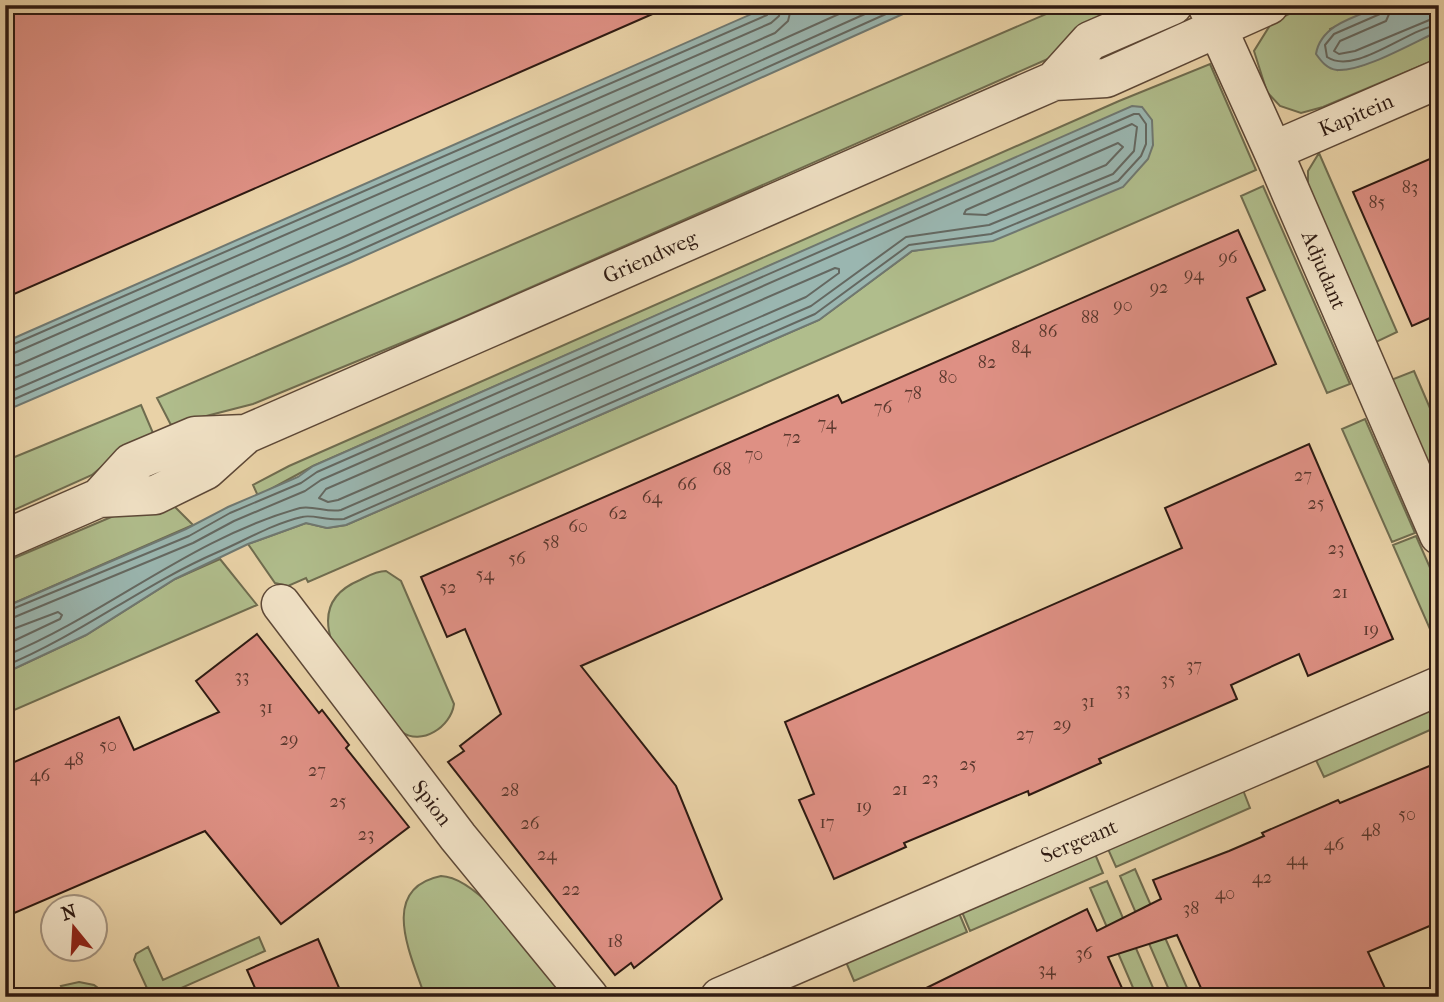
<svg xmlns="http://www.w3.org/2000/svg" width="1444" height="1002" font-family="'IM FELL French Canon',serif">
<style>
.green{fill:#b0bd8c;stroke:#6f6c4f;stroke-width:2}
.water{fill:#9ab6b0;stroke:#6f7871;stroke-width:2}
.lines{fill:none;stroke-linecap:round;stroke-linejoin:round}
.shore{stroke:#646861;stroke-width:2}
.building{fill:#de9084;stroke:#2e1a12;stroke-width:2}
.minor-casing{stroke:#5d4837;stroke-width:41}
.minor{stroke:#f1e2c6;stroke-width:38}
.labels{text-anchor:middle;stroke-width:5;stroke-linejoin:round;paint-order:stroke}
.number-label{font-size:18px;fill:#5a382e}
.street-label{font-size:21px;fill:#2e1a12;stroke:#f1e2c6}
</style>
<rect width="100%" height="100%" fill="#e9d2a7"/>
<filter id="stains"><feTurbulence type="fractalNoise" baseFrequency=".00286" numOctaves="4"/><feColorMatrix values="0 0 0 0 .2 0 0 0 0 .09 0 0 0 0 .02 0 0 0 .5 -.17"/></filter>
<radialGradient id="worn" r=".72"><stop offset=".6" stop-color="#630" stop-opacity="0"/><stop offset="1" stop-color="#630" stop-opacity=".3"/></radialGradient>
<path class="green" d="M1067,5H1143L1050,58L457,320L253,404L171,425L157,398Z
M1308,5H1384L1330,29L1338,70L1360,66L1439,31V58L1323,107L1301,113L1280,106L1267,92L1254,51L1272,22Z
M1210,64L1256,170L308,582L306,578L288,586L275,583L248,544L306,523L327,528L346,525L819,320L912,251L950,245L1132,107L313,466L258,496L253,485L289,466L1119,101Z
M1319,153L1397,332L1374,343L1308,188V171Z
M1263,186L1350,384L1327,393L1241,196Z
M1414,371L1439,429V491L1391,380Z
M141,405L153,433L120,451L92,475L5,514V461Z
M1365,419L1415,533L1392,542L1342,429Z
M174,506L193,525L5,607V562L116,515Z
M1416,536L1439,588V633L1433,636L1393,545Z
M220,559L257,605L5,714V673L86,635L175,579Z
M386,571L401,581L454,704C451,727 421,746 402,732L332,642C322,613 331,592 360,580C368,576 376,571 386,571Z
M1439,705V726L1324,777L1315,758Z
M1243,790L1250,808L1116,867L1108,849Z
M1095,854L1103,873L970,931L962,912Z
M1135,869L1191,997H1172L1120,876Z
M441,876C480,877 535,958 560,988L563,997H425C412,957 377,889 441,876Z
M1107,881L1157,997H1137L1090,888Z
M959,913L967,932L854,981L846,962Z
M259,937L265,951L161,997H151L134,960L136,954L148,947L163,980Z
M79,982L94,985L110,997H66L61,986Z"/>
<path class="water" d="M772,5H923L351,262L5,411V342Z
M1384,5H1439V31C1414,42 1363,72 1337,70C1327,69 1321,61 1316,54C1321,23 1359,16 1384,5Z
M1132,106L1142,107L1152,120L1153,145L1148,159L1123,187L993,241L912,251L819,320L346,525L327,528L306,523L248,544L175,579L86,635L5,673V607L186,529L228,507L298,477L313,466Z"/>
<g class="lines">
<path class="shore" d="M1384,5L1380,14L1334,34L1325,45L1327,57C1356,76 1408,28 1439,25
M1393,5L1386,21L1340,41L1334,51L1339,54L1355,51L1439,16
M1118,143L1123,147L1106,165L986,215L964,214L966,210Z
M835,268L839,269V273L806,297L338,500L328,502L319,498L326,489Z
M5,348L767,15L772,5
M5,357L771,23L779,16L781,5
M5,367L18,365L775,33L788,21L792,5
M5,382L341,238L859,5
M5,394L345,247L885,5
M5,403L349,255L906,5
M5,612L189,536L230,513L301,483L317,472L1134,114H1139L1146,124V144L1141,156L1118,181L991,234L909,245L815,314L344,519C328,521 312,514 302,517C272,524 246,540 218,552C144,584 80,635 5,666
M5,621L193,543L234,521L305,491L321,480L1132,124L1137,127L1134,151L1113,174L989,225L906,237L811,306L341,510C327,513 313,505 300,508C192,538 107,614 5,656
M5,632L58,612L62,615L60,619L5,645"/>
</g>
<path class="building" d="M5,5H673L5,298Z
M1439,155V314L1412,326L1353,192Z
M1238,230L1265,290L1247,298L1276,364L581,666L676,786L722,899L634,968L631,963L615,975L448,762L464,751L460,746L501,714L465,629L447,637L421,577L838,395L842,403Z
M1309,444L1393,639L1308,676L1299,654L1231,685L1237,699L1099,759L1101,763L1029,795L1028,791L904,843L906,847L834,879L799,800L814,794L785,722L1182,548L1165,508Z
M257,634L319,713L322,710L349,745L346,748L409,827L281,924L205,831L5,917V766L119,717L134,750L219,712L196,681Z
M1439,762V922L1368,952L1389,997H1205L1177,935L1108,957L1126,997H908L1087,909L1097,931L1161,899L1153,880L1229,851L1264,836L1262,833L1338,800L1340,803Z
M318,939L343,997H259L247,970Z"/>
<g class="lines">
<defs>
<path id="minor" d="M1207,5L1273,151L1439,535
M1054,81L1090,41L1173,5
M1273,151L1439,79
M99,498L131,463L195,436L246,434
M5,539L99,498L155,495L206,470L246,434L1054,81L1106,78L1269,5
M281,604L458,837L589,997
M720,997L1439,686"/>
</defs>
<use href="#minor" class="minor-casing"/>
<use href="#minor" class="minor"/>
</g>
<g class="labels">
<g class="number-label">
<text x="1410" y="193">83</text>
<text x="1377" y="208">85</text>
<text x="1228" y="263">96</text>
<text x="1194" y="280">94</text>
<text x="1159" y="293">92</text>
<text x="1123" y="311">90</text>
<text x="1090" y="323">88</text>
<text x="1048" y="337">86</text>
<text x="1021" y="353">84</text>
<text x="987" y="368">82</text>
<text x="948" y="383">80</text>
<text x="913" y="399">78</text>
<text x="883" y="413">76</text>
<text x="827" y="429">74</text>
<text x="792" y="443">72</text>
<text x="754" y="460">70</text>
<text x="722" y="475">68</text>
<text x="1303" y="481">27</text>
<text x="687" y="490">66</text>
<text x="652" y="503">64</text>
<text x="1316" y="509">25</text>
<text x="618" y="519">62</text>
<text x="578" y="532">60</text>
<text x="551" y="548">58</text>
<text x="1336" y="554">23</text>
<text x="517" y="564">56</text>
<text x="485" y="580">54</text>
<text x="448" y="593">52</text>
<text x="1340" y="598">21</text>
<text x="1371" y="635">19</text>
<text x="1194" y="671">37</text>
<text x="242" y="682">33</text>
<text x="1168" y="685">35</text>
<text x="1123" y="695">33</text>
<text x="1088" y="707">31</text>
<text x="266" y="713">31</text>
<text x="1062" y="730">29</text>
<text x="1025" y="740">27</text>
<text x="289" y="745">29</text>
<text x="108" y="751">50</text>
<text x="74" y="765">48</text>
<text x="968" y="770">25</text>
<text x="317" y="776">27</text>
<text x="40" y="781">46</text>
<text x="930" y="784">23</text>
<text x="900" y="795">21</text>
<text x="510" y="796">28</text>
<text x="338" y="807">25</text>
<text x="864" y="812">19</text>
<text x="1407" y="820">50</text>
<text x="827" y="828">17</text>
<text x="530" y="829">26</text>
<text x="1371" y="836">48</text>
<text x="366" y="840">23</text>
<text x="1334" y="850">46</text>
<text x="547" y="860">24</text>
<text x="1297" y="865">44</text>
<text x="1262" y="883">42</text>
<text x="571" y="895">22</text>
<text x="1225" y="899">40</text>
<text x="1191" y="914">38</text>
<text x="615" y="947">18</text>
<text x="1084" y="959">36</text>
<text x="1047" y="975">34</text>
</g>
<g class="street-label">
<text transform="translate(1356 115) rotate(-23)" y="7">Kapitein</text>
<text transform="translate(650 257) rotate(-24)" y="7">Griendweg</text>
<text transform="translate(1324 270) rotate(67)" y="7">Adjudant</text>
<text transform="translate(432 803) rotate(53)" y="7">Spion</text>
<text transform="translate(1079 841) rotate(-23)" y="7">Sergeant</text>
</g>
</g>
<rect width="1444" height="1002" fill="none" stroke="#e9d2a7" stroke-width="28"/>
<rect x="7" y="7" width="1430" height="988" fill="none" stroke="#2e1a12" stroke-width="3.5"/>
<rect x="14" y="14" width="1416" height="974" fill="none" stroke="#2e1a12" stroke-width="2"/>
<g transform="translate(74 928) rotate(342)"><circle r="33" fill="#f1e2c6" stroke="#a3927e" stroke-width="2"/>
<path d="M0-5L12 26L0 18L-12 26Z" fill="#8f2418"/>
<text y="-10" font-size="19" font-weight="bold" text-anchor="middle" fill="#2e1a12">N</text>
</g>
<rect width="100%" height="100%" filter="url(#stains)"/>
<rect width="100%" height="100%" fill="url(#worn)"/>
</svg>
